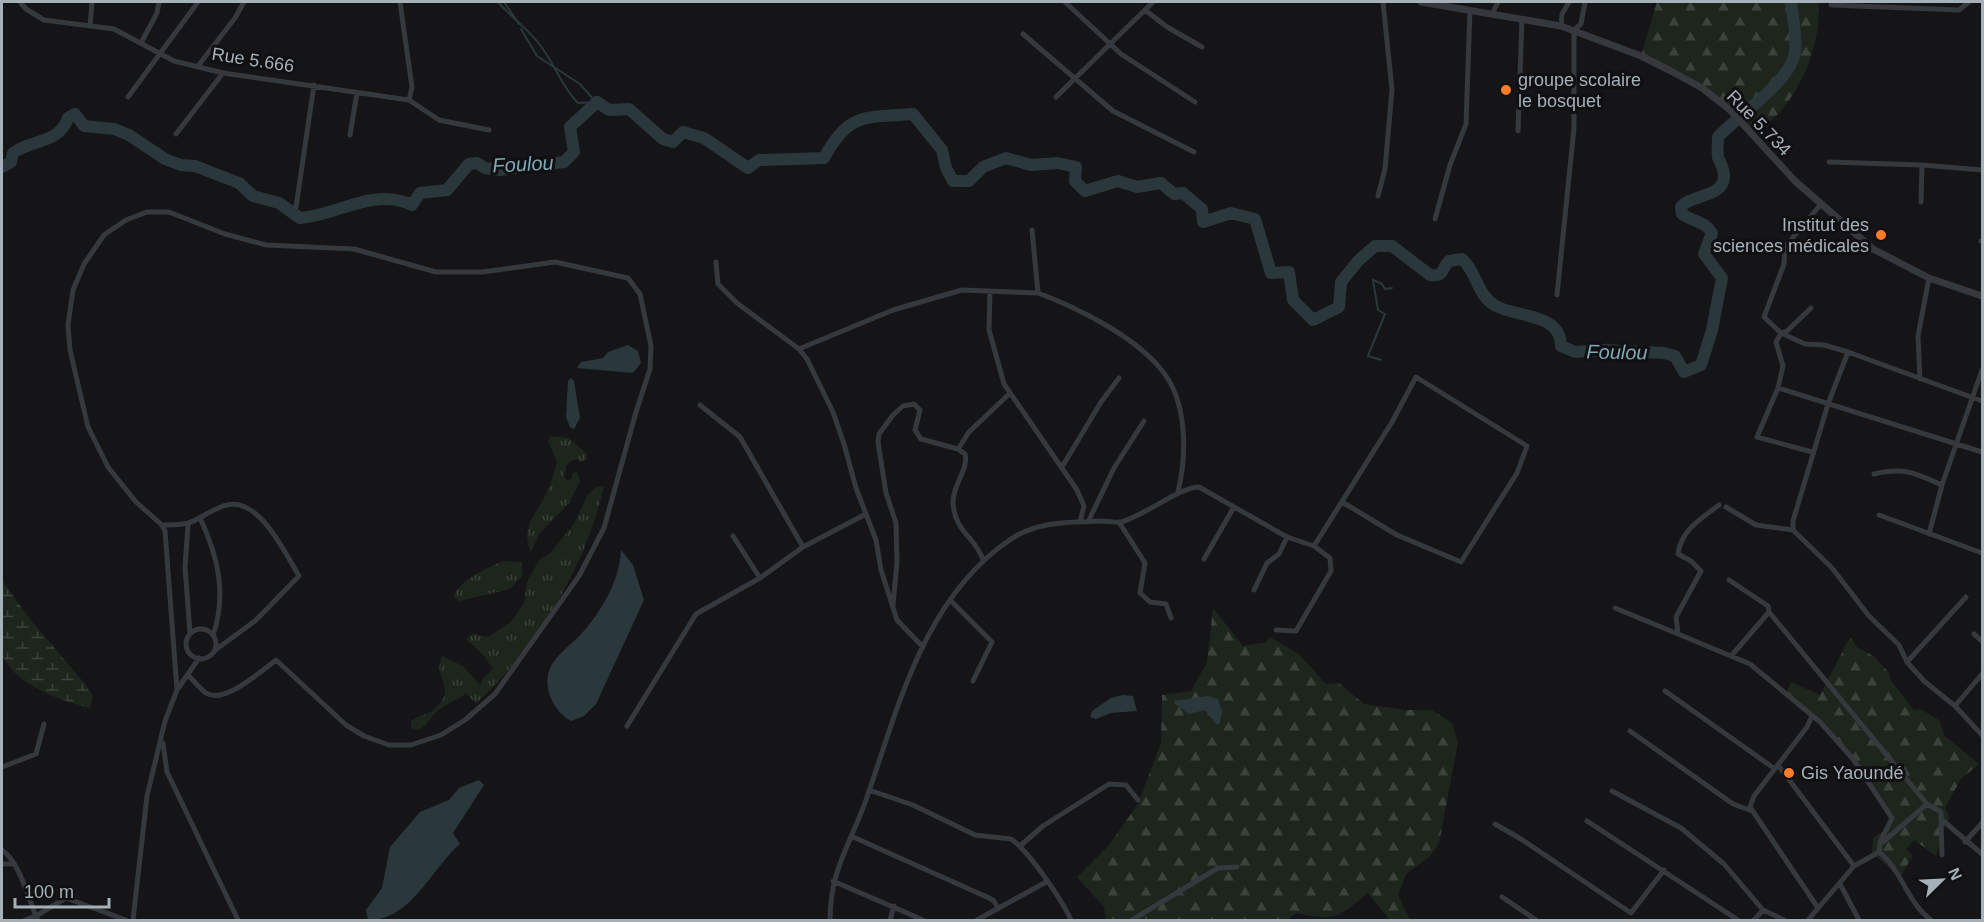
<svg xmlns="http://www.w3.org/2000/svg" width="1984" height="922" font-family="Helvetica,sans-serif">
<style>
.grass{fill:url(#grass-tufts)}
.forest{fill:url(#forest-firs)}
.wetland{fill:url(#wetland-marsh)}
.water{fill:#2a383b}
.lines{fill:none;stroke-linecap:round;stroke-linejoin:round}
.stream{stroke:#2a383b;stroke-width:2}
.river{stroke:#2a383b;stroke-width:12}
.minor{stroke:#35383c;stroke-width:5}
.tertiary{stroke:#35383c;stroke-width:7}
.poi-dot{fill:#fc7b27;stroke:#101012;stroke-width:2}
.labels{text-anchor:middle;stroke-width:6;stroke-linejoin:round;paint-order:stroke}
.street-label{font-size:18px;fill:#a6b0b8;stroke:#101012}
.poi-label{font-size:18px;fill:#a6b0b8;stroke:#101012;text-anchor:start}
.water-label{font-size:20px;font-style:italic;fill:#7ba9b5;stroke:#101012}
</style>
<defs>
<pattern id="grass-tufts" width="24" height="20" patternUnits="userSpaceOnUse" patternTransform="scale(1.5)"><rect width="24" height="20" fill="#1d251c"/><path d="M3 7l-1-3M5 7V3M7 7l1-3M15 17l-1-3M17 17v-4M19 17l1-3" fill="none" stroke="#3b423b"/></pattern>
<pattern id="forest-firs" width="22" height="20" patternUnits="userSpaceOnUse" patternTransform="scale(1.5)"><rect width="22" height="20" fill="#1d251c"/><path d="M5 1l3.5 6h-7zM16 11l3.5 6h-7z" fill="#3b423b"/></pattern>
<pattern id="wetland-marsh" width="20" height="14" patternUnits="userSpaceOnUse" patternTransform="scale(1.5)"><rect width="20" height="14" fill="#1d251c"/><path d="M1 5h8M5 5V1M11 12h8M15 12V8" fill="none" stroke="#3b423b"/></pattern>
</defs>
<rect width="100%" height="100%" fill="#151517"/>
<path class="grass" d="M551,436L569,438L587,454L586,460L581,462L576,459C566,461 566,467 564,476L567,481L572,479V474L577,471L580,481L569,503L539,534L531,552C519,528 539,510 548,490C552,481 554,471 557,462L548,441Z
M604,486C585,569 538,645 476,704L466,693C458,701 449,702 440,709C431,715 429,724 419,730L411,728V721C417,716 426,715 432,711C461,687 431,681 442,656L463,666L480,685L484,677L493,669L484,656L466,639L472,634L488,637L511,622L524,603L527,582L539,560L549,554L574,524L587,496L596,487Z
M504,561L522,562V576L510,589L459,601L454,597C458,580 489,567 504,561Z"/>
<path class="forest" d="M1657,2H1818C1822,38 1805,83 1781,111C1773,120 1761,128 1752,135L1716,99L1641,56Z
M1213,608L1243,646L1266,642L1270,637L1299,654L1326,684L1339,683L1364,704L1405,710H1432L1452,723L1458,742L1439,844L1428,858L1406,874L1398,895L1410,920H1390L1368,893C1339,917 1335,922 1297,913L1287,920H1106L1104,907L1077,877L1109,845L1138,804L1161,743L1162,695L1191,691L1207,662Z
M1850,637L1857,647L1875,657L1889,673L1891,681L1914,710L1920,709L1939,720L1945,736L1979,764L1961,779L1945,808L1950,817L1943,830L1936,856L1914,840L1906,850L1913,855L1900,878L1872,852L1873,838L1889,827L1892,818L1836,739L1786,694L1791,682L1820,695Z"/>
<path class="wetland" d="M2,580L30,619L85,684L93,696L90,708C60,700 16,686 2,655Z"/>
<path class="water" d="M628,345L638,351L641,363L633,373L577,368L581,362L603,358L608,352Z
M571,378L574,381L580,418L574,429L570,427L566,417L568,381Z
M621,550L633,565L644,600L596,704L584,716L571,721C553,712 541,685 551,666C558,654 567,648 576,639C599,617 620,581 621,550Z
M1123,695L1133,696L1137,711L1111,713L1096,719L1090,717L1092,711L1111,698Z
M1208,696L1218,699L1222,711L1220,723L1217,725L1205,710L1189,714L1175,704L1174,701Z
M479,780L484,785L453,833L460,844C431,869 411,921 368,920L366,910L382,888L390,847L420,812L449,800L459,788Z"/>
<g class="lines">
<path class="stream" d="M498,2C510,16 530,31 540,45C555,64 561,86 578,103L597,102
M504,2L519,24
M521,29L537,56L580,84L595,101
M1381,360L1368,356L1385,314L1378,310L1373,280L1382,284L1385,289L1392,288"/>
<path class="river" d="M2,167L11,162L13,153C32,139 59,144 68,118L75,114L84,126L114,129L129,135L165,159L181,165L195,166L239,183L253,196L279,203L300,218C339,215 373,187 412,205L420,193L447,190L469,164L477,163L485,168L500,170L564,162L574,152L570,127L597,102L609,110L629,109L663,139L673,142L683,132L704,138L748,168L759,160L824,158C849,111 866,118 913,114L942,150L946,168L953,181H969L983,167L1006,158L1031,165L1058,163L1076,167L1075,181L1085,191L1118,181L1137,187L1161,183L1174,194L1183,193L1202,209L1203,222L1231,213L1255,219L1271,273L1289,272L1293,300L1313,320L1339,307L1341,282L1358,261L1375,246H1392L1430,275C1445,277 1441,269 1449,261L1462,259C1477,272 1476,293 1494,305C1515,318 1561,312 1561,346L1575,352L1603,350L1664,353L1675,356L1684,372L1701,365L1712,330L1722,278L1704,254L1712,233C1705,221 1693,222 1682,214L1681,207C1691,194 1725,198 1724,175C1724,168 1720,163 1718,157C1717,151 1718,143 1718,137C1737,116 1791,82 1795,52C1797,36 1793,18 1791,2"/>
<path class="minor" d="M20,2L26,9L44,20L114,29L174,61L223,73L409,100L439,120L489,130
M400,2L412,87L409,100
M1065,2L1121,54L1195,102
M1831,5L1959,10L1969,2
M1145,10L1167,27L1202,47
M1492,14L1498,2
M90,26L92,2
M1561,26L1562,14L1569,2
M1023,34L1113,111L1194,152
M141,43L157,13L159,2
M198,66L235,18L244,2
M128,97L198,2
M1056,97L1153,2
M1518,131L1522,19
M176,134L223,73
M350,135L357,93
M1829,162L1922,165
M1378,196L1385,169L1392,90L1383,2
M1921,202L1922,165L1982,170
M1821,204L1785,247L1784,264L1764,317L1781,333L1805,344L1824,345L1848,352L1982,401
M296,207L314,85
M1435,219L1450,165L1466,124L1470,10
M1032,230L1038,293C1078,308 1132,335 1160,368C1188,400 1187,454 1178,492
M1981,241H1982
M716,262L718,284L737,303L799,349L807,359L833,412L844,444L856,488L876,540L881,570L897,620L923,647
M990,291L989,330L1004,384L1077,490L1084,506L1080,522
M1557,295L1574,128V30L1581,24L1585,2
M1811,308L1787,331L1781,333L1776,342L1783,366L1778,388L1757,437L1812,452
M799,349L893,310L962,290L1038,293
M1920,379L1918,336L1929,278
M1778,388L1982,452
M700,405L740,437L803,547
M958,449L969,432L1009,394
M1062,467L1101,402L1119,378
M1874,474C1904,467 1915,473 1942,485
M1719,505C1701,519 1681,530 1678,554L1691,561L1701,571L1676,617L1678,634L1750,664L1820,722L1853,759L1892,818L1880,842L1879,852
M1726,507L1756,525L1793,530L1832,568L1869,616L1899,645L1907,662L1924,681L1955,706L1982,735
M1879,515L1982,553
M201,520C218,557 227,595 213,635
M1088,522L1114,468L1144,421
M1119,522L1145,563L1140,593L1150,602L1166,604L1171,618
M162,525C199,526 193,518 223,506C257,493 284,551 299,576L255,621L214,651
M188,525L185,567L190,633
M1793,530V521L1828,404L1848,352
M1929,534L1942,485L1982,370
M733,536L760,578
M1204,559L1234,507
M1729,580L1768,606L1769,612L1927,804L1941,812V819L1982,854
M1254,590L1267,563L1279,554L1287,537
M951,601L992,642L973,681
M893,605L897,562L896,523L886,493L878,442L879,434L893,415L903,406L914,404L920,410L915,430L921,439L958,449L965,454C969,470 952,485 953,503C955,533 975,536 983,560
M1615,608L1678,634
M186 644a15 15 0 1 1 30 0a15 15 0 1 1-30 0Z
M1276,630L1296,631L1331,571L1330,558L1314,546
M1974,634L1982,641
M1732,655L1769,612
M1907,662L1966,597
M177,690L165,531L162,525L136,502L108,467L88,427L70,350L68,325L73,290L84,264L104,235L126,220L147,212H169L225,234L266,245L354,249L436,272H482L555,262L628,278L640,294L651,346L650,369L636,412L604,528L579,576L495,694L465,720L441,735L411,745H389L364,736L346,725L276,660C261,671 224,705 206,693C200,689 194,681 189,676
M1665,691L1775,769
M1955,706L1982,674
M1812,716L1807,727L1754,796L1750,807L1818,908
M627,726L696,614L760,578L803,547L866,514
M1630,731L1733,804L1752,811
M163,743L167,772L238,920
M1778,765L1854,866
M2,767L36,754L44,724
M869,790L913,805L975,835L1011,839C1028,850 1062,900 1071,920
M1612,791L1681,828L1724,864L1763,910
M1941,819L1942,855
M1587,821L1738,920
M1495,824L1521,839L1631,913L1664,870
M851,836L989,898L994,901L998,909
M1883,842L1927,804
M1965,842L1982,823
M1020,846L1043,826L1109,784L1126,785L1138,800
M2,850C20,863 27,895 36,916L25,920
M2,864H14
M833,881L923,920
M1840,884L1859,920
M1502,897L1536,920
M38,920L36,916L66,898L126,920
M133,920L147,796L165,721L177,690L199,658
M830,920C830,870 850,845 866,800C898,708 924,597 1011,539C1038,521 1072,522 1103,521C1109,521 1115,523 1121,522C1144,516 1180,487 1199,487L1287,537L1314,546L1392,422L1416,377L1527,446L1517,473L1461,562L1397,535L1342,502
M890,920L894,906
M977,920L1046,882
M1132,920L1218,868L1237,867
M1754,920L1763,910L1784,920
M1808,920L1854,866L1879,852C1902,870 1906,901 1931,920"/>
<path class="tertiary" d="M1421,2L1561,26L1641,56L1669,70L1702,88L1730,110L1795,181L1873,249L1929,278L1982,296"/>
</g>
<g class="poi-dot">
<circle cx="1506" cy="90" r="6"/>
<circle cx="1881" cy="235" r="6"/>
<circle cx="1789" cy="773" r="6"/>
</g>
<g class="labels">
<g class="street-label">
<text transform="translate(253 60) rotate(9)" y="6">Rue 5.666</text>
<text transform="translate(1759 123) rotate(46)" y="6">Rue 5.734</text>
</g>
<g class="poi-label">
<text x="1518" y="86">groupe scolaire<tspan x="1518" dy="21">le bosquet</tspan></text>
<text x="1869" y="231" text-anchor="end">Institut des<tspan x="1869" dy="21">sciences médicales</tspan></text>
<text x="1801" y="779">Gis Yaoundé</text>
</g>
<g class="water-label">
<text transform="translate(523 164) rotate(-3)" y="7">Foulou</text>
<text transform="translate(1617 352) rotate(1)" y="7">Foulou</text>
</g>
</g>
<rect width="1984" height="922" fill="none" stroke="#a6b0b8" stroke-width="6"/>
<g transform="translate(1942 880) rotate(66)" stroke="#101012" stroke-width="4.5" paint-order="stroke">
<path d="M0-4.5L10 22L0 15L-10 22Z" fill="#a6b0b8"/>
<text y="-9" font-size="16" font-weight="bold" text-anchor="middle" fill="#a6b0b8">N</text>
</g>
<path d="M15 898v9h94v-9" fill="none" stroke="#a6b0b8" stroke-width="3"/>
<text x="24" y="898" font-size="18" fill="#a6b0b8" stroke="#101012" stroke-width="4.5" paint-order="stroke">100 m</text>
</svg>
